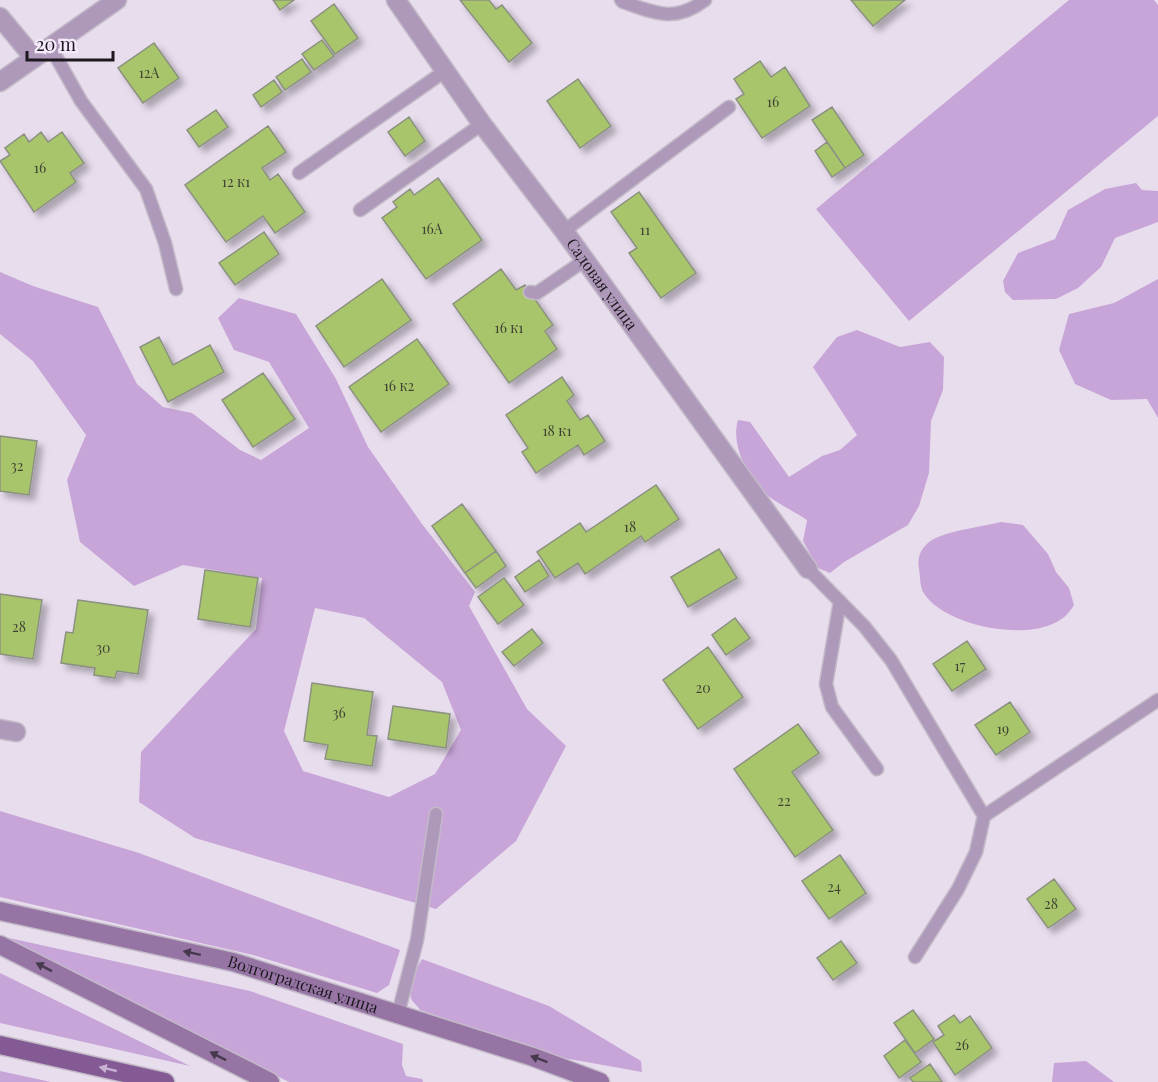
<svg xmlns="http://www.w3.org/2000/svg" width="1158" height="1082" font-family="'Playfair Display',serif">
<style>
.green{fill:#c8a5d8;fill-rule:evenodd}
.building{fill:#a9c56c;stroke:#8b9180;stroke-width:1.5;filter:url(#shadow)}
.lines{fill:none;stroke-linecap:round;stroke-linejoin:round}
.lane-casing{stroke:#c3bac8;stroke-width:15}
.street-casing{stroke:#c3bac8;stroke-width:21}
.secondary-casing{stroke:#c3bac8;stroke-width:21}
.primary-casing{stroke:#c3bac8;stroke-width:21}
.lane{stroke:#af99ba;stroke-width:12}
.street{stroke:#af99ba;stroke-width:18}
.secondary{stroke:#9675a5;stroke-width:18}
.primary{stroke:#845a95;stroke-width:18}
.oneway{fill:#47394d}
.oneway2{fill:#c8b0d2}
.labels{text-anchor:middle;stroke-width:6;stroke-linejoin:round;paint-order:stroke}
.number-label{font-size:14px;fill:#3f4332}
.street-label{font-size:16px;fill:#1c181e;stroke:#f5eafb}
</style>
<defs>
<filter id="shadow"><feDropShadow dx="5.5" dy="5.5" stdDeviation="3" flood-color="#0004"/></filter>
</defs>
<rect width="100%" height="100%" fill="#e8dded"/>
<path class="green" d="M1069,0H1154L1158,5V116L909,321L816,209Z
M1136,183L1142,190L1158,191V222L1115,238L1101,267L1078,288L1056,299L1013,300L1005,292L1003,281L1018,253L1055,239L1068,210L1105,189Z
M0,272L33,286L98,307L137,384L163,407L192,413L240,450L261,460L309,428L269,362L234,350L218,318L239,298L296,314L336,379L368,447L422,524L475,592L469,606L527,709L566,746L516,841L436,909L195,838L139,802L141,752L256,629L262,578L183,565L134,586L80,542L67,480L86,435L33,361L0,334ZM315,608L364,618L442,682L461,730L435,774L389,797L303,771L284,731Z
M1158,279V418L1147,399L1111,400L1075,384L1059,350L1069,314L1114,303Z
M857,330L900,347L930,342L944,357L943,390L931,421L929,473L919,506L908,525L844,562L830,573L818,568L803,541L807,520C794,511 770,500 760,489C745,471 731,443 738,420L750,422L789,477L822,456L840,450L857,435L813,367L837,337Z
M1001,522L1023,525L1048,554L1056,572L1069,588L1074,605C1069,614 1061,621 1050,625C1016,639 942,624 923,592C920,586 920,575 919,569C916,554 924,543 938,537C958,529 981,527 1001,522Z
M0,811L139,853L400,950L389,985L377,993L253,955L0,897Z
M0,936L250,991L403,1044L402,1065L406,1076L422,1079L423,1082H289L0,939Z
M422,959L549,1006L641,1061L642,1072L558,1057L420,1010C418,1006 412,1002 411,998C407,986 416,969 422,959Z
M0,973L190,1066L0,1023Z
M1086,1061L1114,1082H1052L1054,1063Z
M0,1071L51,1082H0Z"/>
<path class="building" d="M273,0H294L280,10Z
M460,0H489L496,9L502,5L532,43L509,62Z
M851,0H905L873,26Z
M334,4L358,38L335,54L311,21Z
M322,40L334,56L314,70L302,54Z
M154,43L179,78L143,103L118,68Z
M302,59L311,72L285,90L276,77Z
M760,61L771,77L785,67L810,106L762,138L736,99L744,94L734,79Z
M578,79L611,126L580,148L547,101Z
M274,80L282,92L261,107L253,95Z
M832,107L864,155L845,168L812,120Z
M216,110L228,127L199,147L187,130Z
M409,117L425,141L405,156L388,132Z
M268,126L286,152L262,168L270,180L278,174L305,212L275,233L263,216L226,242L185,185Z
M41,132L48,142L62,132L84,163L70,173L76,182L34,212L0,161L10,155L5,148L24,134L29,142Z
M827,142L845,168L832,177L815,151Z
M438,178L482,240L426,279L382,218L397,207L393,202L410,189L414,195Z
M639,192L696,273L661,298L629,253L637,248L611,212Z
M264,232L279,254L235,285L219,263Z
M501,269L516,290L525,285L553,325L545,331L557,349L509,383L453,304Z
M382,279L411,320L344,367L316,326Z
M159,337L173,365L210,345L224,372L168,402L140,347Z
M417,339L449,384L381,432L349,387Z
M263,373L295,419L253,447L222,400Z
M562,377L574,395L567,401L580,420L588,415L605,441L584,455L578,445L536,473L522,452L528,448L506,415Z
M0,436L37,441L29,495L0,491Z
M656,485L679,519L645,542L641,536L585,574L578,563L555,578L537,552L580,523L586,532Z
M462,504L496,551L465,573L432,526Z
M719,549L737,578L688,607L671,577Z
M496,551L506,566L476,588L465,573Z
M539,560L549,576L525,592L515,577Z
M205,570L258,578L250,627L198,619Z
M504,578L524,605L498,624L478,597Z
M0,594L42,600L33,659L0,654Z
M78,600L148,610L138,674L117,671L115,678L94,675L95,668L61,663L66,632L73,633Z
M735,618L750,638L726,655L712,635Z
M532,629L543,643L514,666L502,652Z
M967,641L986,669L952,691L933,664Z
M708,647L743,697L698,729L663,680Z
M312,683L373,692L367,735L377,736L372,766L325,759L328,745L304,741Z
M1010,702L1030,732L996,755L975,725Z
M393,706L450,714L446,748L388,739Z
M798,724L819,753L792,772L833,830L795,857L734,769Z
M840,855L866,893L829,919L802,881Z
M1054,879L1076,909L1048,928L1027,899Z
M841,941L857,963L833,980L817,958Z
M913,1010L934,1039L915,1053L894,1023Z
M954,1015L960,1023L970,1016L992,1048L955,1075L933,1042L944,1035L938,1026Z
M905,1040L921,1062L899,1078L884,1056Z
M930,1064L942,1082H913L910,1078Z"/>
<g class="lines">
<defs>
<path id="lane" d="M621,0L623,2C655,13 675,23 705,0
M50,46L81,101L146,189L165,243L176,289
M299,173L445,71
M360,210L482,124
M564,231L729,107
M530,292L537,293L585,260
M808,569L864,626L891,660L984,816L1158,700
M840,601L826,684L832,707L877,769
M915,957L958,889L976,852L984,816
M398,1014L417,940L436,814"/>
<g id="street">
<path id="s1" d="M396,0L482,124L564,231L808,569"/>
<path d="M0,17L34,58"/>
<path d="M0,82L117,0"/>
<path d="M0,729L16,732"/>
</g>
<g id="secondary">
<path id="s2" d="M0,911L233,962L533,1057L600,1082"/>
<path d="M0,945L270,1082"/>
</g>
<path id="primary" d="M0,1045L165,1082"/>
</defs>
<use href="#lane" class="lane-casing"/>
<use href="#street" class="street-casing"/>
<use href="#secondary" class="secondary-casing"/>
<use href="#primary" class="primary-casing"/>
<use href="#lane" class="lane"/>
<use href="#street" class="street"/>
<use href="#secondary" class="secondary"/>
<use href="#primary" class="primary"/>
</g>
<defs><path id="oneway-solid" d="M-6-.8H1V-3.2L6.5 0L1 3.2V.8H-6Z" transform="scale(1.5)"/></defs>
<g class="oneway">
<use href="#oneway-solid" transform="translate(192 953) rotate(-168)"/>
<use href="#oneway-solid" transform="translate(44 967) rotate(-153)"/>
<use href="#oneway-solid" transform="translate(218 1056) rotate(-153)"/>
<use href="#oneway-solid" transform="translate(539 1059) rotate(-160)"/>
</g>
<use class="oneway2" href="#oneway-solid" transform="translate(108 1069) rotate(-167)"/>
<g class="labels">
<g class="number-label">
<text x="149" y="78">12А</text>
<text x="773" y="107">16</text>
<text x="40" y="173">16</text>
<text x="236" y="187">12 к1</text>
<text x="432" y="234">16А</text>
<text x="645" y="235">11</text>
<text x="509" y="333">16 к1</text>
<text x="399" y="391">16 к2</text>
<text x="557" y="436">18 к1</text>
<text x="17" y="471">32</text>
<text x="630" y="532">18</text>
<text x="19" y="632">28</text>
<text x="103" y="653">30</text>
<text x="960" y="671">17</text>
<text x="703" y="693">20</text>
<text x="339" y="718">36</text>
<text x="1003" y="734">19</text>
<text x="784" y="806">22</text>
<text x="834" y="892">24</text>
<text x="1051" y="909">28</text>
<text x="962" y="1050">26</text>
</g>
<g class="street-label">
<text dy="6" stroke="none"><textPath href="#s1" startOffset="351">Садовая улица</textPath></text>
<text dy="6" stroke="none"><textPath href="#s2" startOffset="312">Волгоградская улица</textPath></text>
</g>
</g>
<path d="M27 51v9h86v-9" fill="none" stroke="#1c181e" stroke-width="3"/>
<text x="36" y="51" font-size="18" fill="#1c181e" stroke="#f5eafb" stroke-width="4.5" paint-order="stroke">20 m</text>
</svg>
